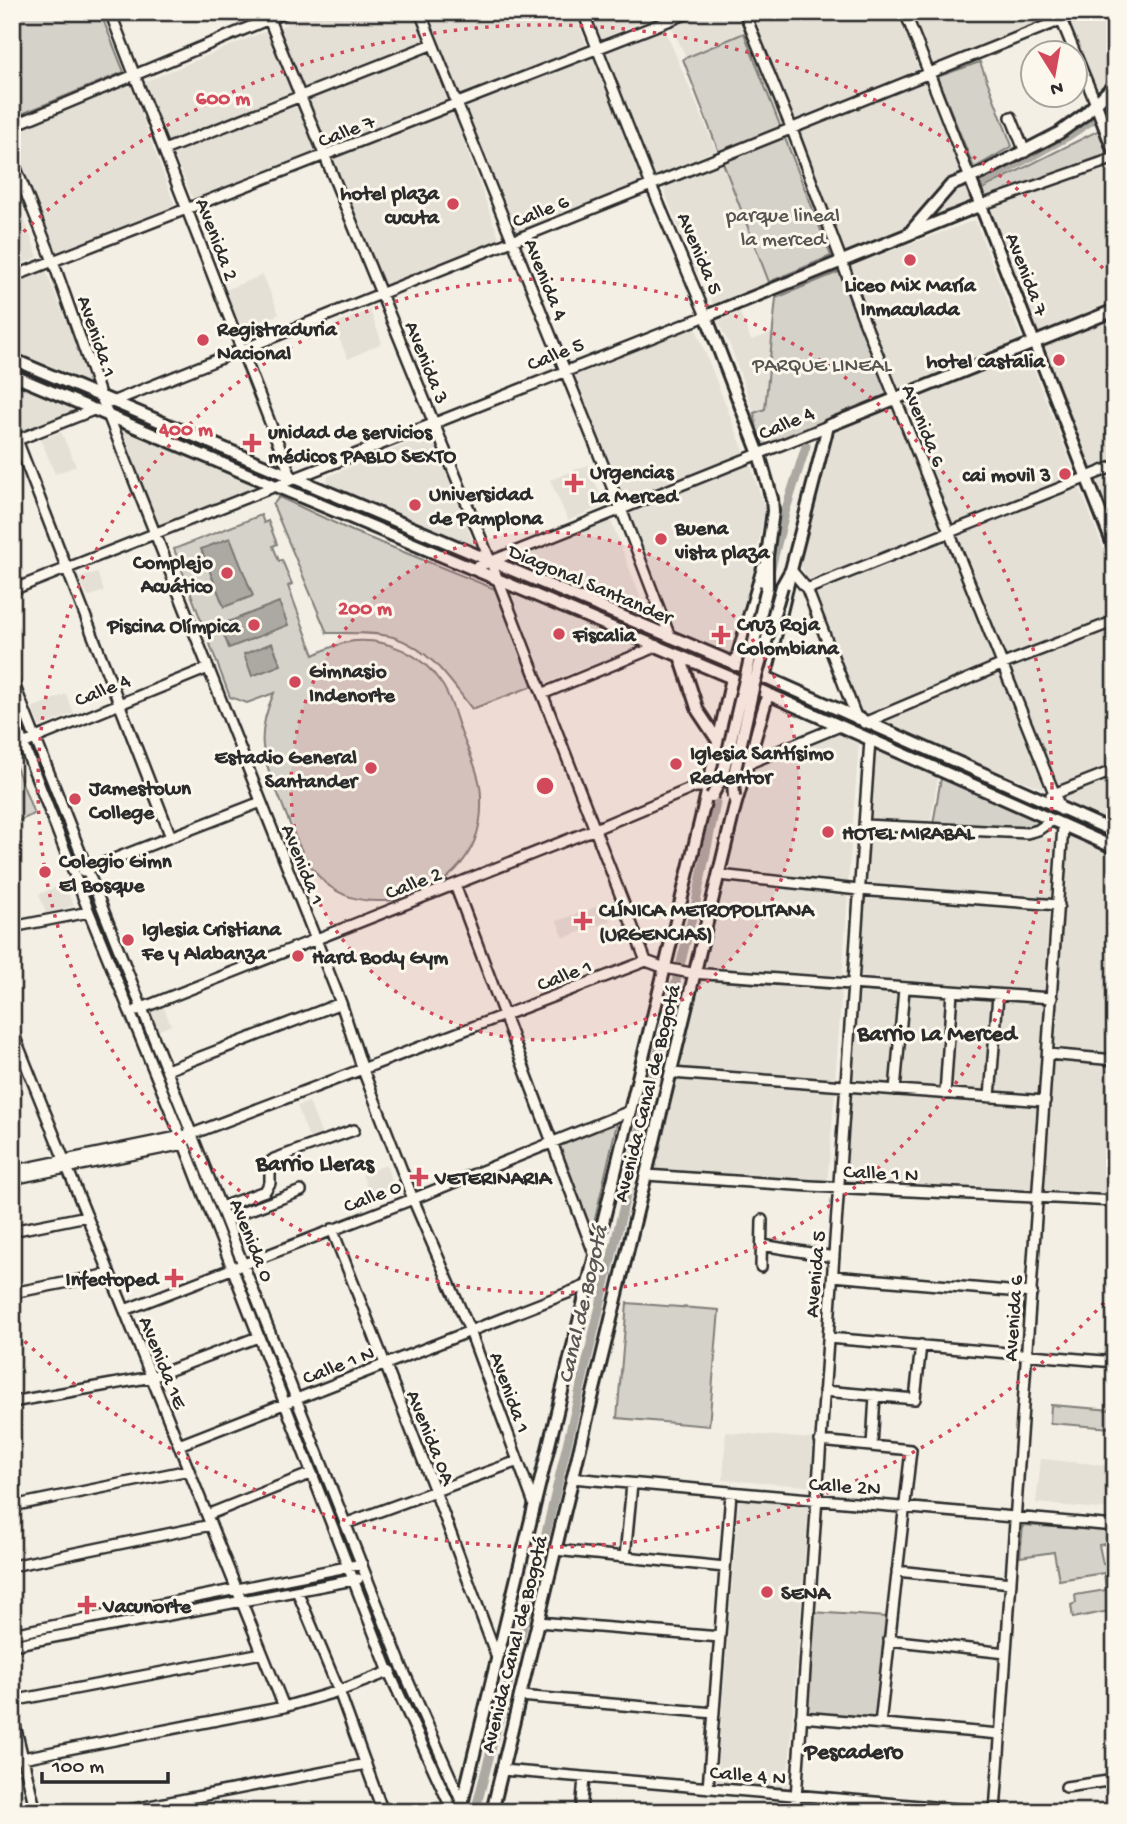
<svg xmlns="http://www.w3.org/2000/svg" width="1127" height="1824" font-family="'Gochi Hand',sans-serif">
<style>
.built{fill:#e4e0d6}
.green{fill:#d5d2c9;stroke:#807e7a;stroke-width:2}
.water{fill:#aca9a2;stroke:#787772;stroke-width:2}
.lines{fill:none;stroke-linecap:round;stroke-linejoin:round}
.canal{stroke:#aca9a2;stroke-width:9}
.minor-casing{stroke:#2b2b2b;stroke-width:14}
.major-casing{stroke:#2b2b2b;stroke-width:16}
.minor{stroke:#fbf7ec;stroke-width:9}
.major{stroke:#fbf7ec;stroke-width:10}
.major-bridge-casing{stroke:#2b2b2b;stroke-width:16;stroke-linecap:butt}
.major-bridge{stroke:#fbf7ec;stroke-width:10}
.ring{fill:none;stroke:#d1495b;stroke-width:3.5;stroke-dasharray:3.5 7}
.poi-dot{fill:#d1495b;stroke:#fbf7ec;stroke-width:2.5}
.labels{text-anchor:middle;stroke-width:6;stroke-linejoin:round;paint-order:stroke}
.street-label{font-size:21px;fill:#2b2b2b;stroke:#fbf7ec}
.poi-label{font-size:21px;font-weight:bold;fill:#2b2b2b;stroke:#fbf7ec;text-anchor:start}
.park-label{font-size:21px;fill:#565552;stroke:#fbf7ec}
.neighbourhood-label{font-size:23px;font-weight:bold;fill:#2b2b2b;stroke:#fbf7ec}
.water-label{font-size:23px;font-style:italic;fill:#585755;stroke:#fbf7ec}
.centre{fill:#d1495b;stroke:#fbf7ec;stroke-width:3.5}
.ring-label{font-size:21px;text-anchor:middle;font-weight:bold;fill:#d1495b;stroke:#fbf7ec;stroke-width:6;stroke-linejoin:round;paint-order:stroke}
</style>
<rect width="100%" height="100%" fill="#f3efe4"/>
<filter id="ink" filterUnits="userSpaceOnUse"><feTurbulence type="fractalNoise" baseFrequency=".0143" numOctaves="2"/><feDisplacementMap in="SourceGraphic" scale="14" xChannelSelector="R" yChannelSelector="G"/><feConvolveMatrix kernelMatrix="1 2 1 2 8 2 1 2 1" color-interpolation-filters="sRGB"/></filter>
<g filter="url(#ink)">
<path class="built" d="M313,12H415L426,43L303,91L279,27Z
M427,12H574L587,46L460,96Z
M590,12H666L601,39Z
M705,12H735L744,33L686,57L671,26Z
M753,12H897L920,72L794,122Z
M908,12H1053L1056,19L931,67Z
M1091,12H1115V71L1093,94L1064,22Z
M663,25L716,150L651,179L601,51Z
M266,31L292,93L166,142L144,82Z
M428,50L447,100L328,146L306,98Z
M594,54L646,183L508,240L503,220L497,216L459,108Z
M922,77L970,196L969,205L842,255L796,130Z
M130,84L175,206L55,252L12,146V131Z
M296,101L318,153L193,199L173,152Z
M452,109L501,243L382,289L328,158Z
M722,161L769,282L713,304L701,274L695,270L662,185Z
M1112,162L1115,169V305L1037,337L987,210Z
M12,185L38,257L12,268Z
M975,220L1023,342L899,388L891,372L851,266Z
M46,271L94,390L12,353V284Z
M263,275L279,314L243,330L225,290Z
M370,310L382,343L348,359L333,325Z
M740,313L751,340L772,333L765,410L754,413L731,348L718,321Z
M1115,314V460L1083,473L1034,347Z
M694,324L746,456L614,508L562,376Z
M1026,350L1076,476L952,528L900,399Z
M12,379L84,410L12,437Z
M895,405L949,532L809,585L796,554L829,430Z
M115,424L264,488L156,529Z
M61,432L76,466L55,474L41,440Z
M431,434L472,539L473,546L469,548L331,487L327,483L328,476Z
M750,463L765,510L735,659L663,632L618,516Z
M588,465L605,506L568,520L550,480Z
M1115,469V549L1086,480Z
M1078,483L1115,578V616L1005,659L956,535Z
M610,518L653,630L501,563Z
M946,541L994,662L859,717L814,591Z
M97,572L104,591L88,597L80,578Z
M507,592L638,647L542,685Z
M1115,627V767L1060,789L1009,669Z
M999,673L1044,789L872,721Z
M66,694L74,713L40,727L32,708Z
M834,731L859,744L848,884L726,870L743,782L759,764Z
M872,749L938,776L930,825L869,822L867,819Z
M1115,775V831L1062,808L1061,796Z
M864,827L1054,838L1051,902L861,886Z
M1067,834L1115,854V1057L1051,1051Z
M724,880L848,892L842,981L702,971Z
M64,884L74,906L46,913L39,894Z
M861,892L1049,907L1044,993L854,983Z
M604,904L610,921L563,938L557,921Z
M701,978L842,988L835,1084L678,1070Z
M853,988L1044,1001L1038,1098L848,1084Z
M163,1005L171,1025L158,1031L150,1011Z
M1051,1057L1115,1063V1199L1042,1195Z
M676,1076L835,1091L827,1185L652,1173Z
M848,1091L1038,1107L1031,1193L841,1182Z
M309,1102L323,1138L311,1143L297,1106Z
M386,1165L396,1191L372,1201L362,1174Z
M726,1432L813,1439L811,1483L808,1486L723,1480Z
M1041,1459L1114,1466L1110,1510L1036,1503Z
M739,1498L809,1503L787,1789L716,1784Z"/>
<path class="green" d="M12,12H100L124,72L12,118Z
M744,33L831,256L769,282L683,59Z
M980,62L1012,146L974,168L937,77Z
M1099,130L1109,153L986,200L980,190Z
M841,271L890,393L761,450L754,413L765,409L776,298Z
M279,497L352,531L495,589L533,686L472,709C450,680 429,648 393,637C373,632 348,633 327,633L273,505Z
M261,515L264,523L268,521L277,544L273,546L279,561L282,560L292,584L288,586L314,655C326,649 340,643 354,641C388,638 423,655 441,683C451,696 455,716 461,732C469,753 481,775 481,798C484,857 441,898 384,901C318,904 302,855 282,804C264,759 253,740 274,693L247,703L230,697L174,549Z
M15,764L34,814L12,824V766Z
M941,778L1045,821L1034,829L933,824Z
M617,1123L590,1241L554,1146Z
M627,1303L719,1310L709,1426L617,1418Z
M1051,1405L1112,1410L1111,1428L1050,1423Z
M1023,1525L1115,1531V1542L1099,1545L1103,1564L1115,1562V1589L1109,1591L1114,1610L1073,1618L1071,1605L1076,1603L1075,1595L1106,1590L1104,1573L1059,1580L1054,1552L1020,1557Z
M812,1612L887,1617L877,1720L801,1714Z"/>
<path class="water" d="M230,538L253,596L224,607L201,549Z
M279,602L288,625L229,648L220,625Z
M272,643L281,665L252,676L244,654Z"/>
<g class="lines">
<path class="canal" d="M981,184L1068,136L1115,105
M770,572L786,509L806,446
M475,1812L531,1596L628,1188L647,1097L696,902L716,803"/>
<defs>
<path id="minor" d="M110,12L292,479
M266,12L498,580L646,961
M420,12L621,509L670,637
M744,12L791,127L863,318L1061,810
M905,12L970,178
M1058,12L1096,104
M1011,117L1025,152
M12,126L286,12
M164,150L433,44
M12,158L53,261L101,397L341,1003L363,1070L413,1199L470,1331L534,1504
M981,205L1115,158
M12,277L691,12
M112,402L1081,12
M17,440L171,837
M12,442L96,409
M472,569L828,426
M791,570L807,589L857,719
M807,589L1115,466
M12,590L706,316L651,185L583,12
M12,679L402,1667L466,1812
M542,694L658,646
M12,715L89,912L184,1144L389,1672L453,1812
M864,723L1001,665L1115,621
M12,750L36,738L208,668
M747,764L840,726
M1051,795L1115,770
M864,825L1027,833L1038,830L1051,821
M83,871L261,802
M719,875L859,890L1059,905
M455,885L595,1256
M12,927L89,912
M137,1010L595,829L695,787H709
M12,1030L284,1707
M1048,1054L1115,1060
M167,1070L341,1003
M671,1073L1045,1101
M895,1090L904,989
M945,1094L952,992
M990,1097L998,995
M12,1171L192,1134L646,961L665,968L691,973L1052,998
M646,1175L810,1186L1115,1201
M12,1179L184,1144L186,1141
M221,1207L265,1191L270,1183V1162L274,1159L354,1130
M225,1219L301,1191
M332,1229L435,1491L497,1658
M12,1231L87,1216
M762,1245L834,1257
M761,1267L762,1220
M833,1276L1032,1293
M12,1293L110,1274
M125,1310L413,1199L630,1111
M828,1338L1115,1362
M1111,1361L1115,1319
M824,1391L915,1399L921,1345
M12,1402L152,1377L258,1337
M820,1441L911,1450L880,1724
M179,1445L588,1285
M872,1446L875,1395
M572,1478L1115,1526
M12,1506L189,1470
M207,1515L312,1473
M347,1523L518,1461
M555,1550L725,1567
M625,1557L632,1484
M12,1566L211,1525
M897,1571L1011,1583
M297,1591L339,1691L383,1812
M538,1622L720,1637
M12,1634L362,1564
M889,1640L1006,1653
M12,1645L358,1579
M520,1696L714,1713
M12,1701L262,1653
M12,1713L36,1812
M801,1717L1000,1734
M12,1760L284,1707L339,1691L391,1671
M502,1770L991,1812
M1066,1787L1115,1780
M708,1788L731,1493
M118,1812L366,1764
M581,1812L584,1778
M795,1812L870,740
M995,1812L1063,826"/>
<path id="major" d="M1096,104L1115,155
M970,178L1115,550
M912,230L951,185L984,172L1059,133L1084,115L1115,84
M12,359L745,668L1115,832
M12,375L732,678L1115,848
M782,586L791,570L828,426L1115,310
M767,587V556L773,511L772,499L759,454L706,316L981,205
M680,656L698,711L718,741
M735,665L763,568
M765,678L789,579
M460,1812L704,806L732,678
M492,1812L735,806L768,694"/>
</defs>
<use href="#minor" class="minor-casing"/>
<use href="#major" class="major-casing"/>
<use href="#minor" class="minor"/>
<use href="#major" class="major"/>
<defs>
<path id="major-bridge" d="M712,796L722,777L767,587
M734,797L733,779L754,684L782,586"/>
</defs>
<use href="#major-bridge" class="major-bridge-casing"/>
<use href="#major-bridge" class="major-bridge"/>
</g>
</g>
<circle cx="545" cy="786" r="254" fill="#d1495b" fill-opacity=".12"/>
<g class="ring">
<circle cx="545" cy="786" r="254"/>
<circle cx="545" cy="786" r="507"/>
<path d="M1111 1295A761 761 0 0 1 16 1333M16 239A761 761 0 0 1 1111 277"/>
</g>
<g class="poi-dot">
<circle cx="453" cy="204" r="7"/>
<circle cx="910" cy="260" r="7"/>
<circle cx="203" cy="340" r="7"/>
<circle cx="1059" cy="360" r="7"/>
<path d="M248.5 432.5h7v7h7v7h-7v7h-7v-7h-7v-7h7z"/>
<circle cx="1065" cy="474" r="7"/>
<path d="M570.5 472.5h7v7h7v7h-7v7h-7v-7h-7v-7h7z"/>
<circle cx="415" cy="505" r="7"/>
<circle cx="661" cy="539" r="7"/>
<circle cx="227" cy="573" r="7"/>
<circle cx="254" cy="625" r="7"/>
<circle cx="559" cy="634" r="7"/>
<path d="M717.5 624.5h7v7h7v7h-7v7h-7v-7h-7v-7h7z"/>
<circle cx="295" cy="682" r="7"/>
<circle cx="676" cy="764" r="7"/>
<circle cx="371" cy="768" r="7"/>
<circle cx="75" cy="799" r="7"/>
<circle cx="828" cy="832" r="7"/>
<circle cx="45" cy="872" r="7"/>
<path d="M579.5 910.5h7v7h7v7h-7v7h-7v-7h-7v-7h7z"/>
<circle cx="128" cy="940" r="7"/>
<circle cx="298" cy="956" r="7"/>
<path d="M415.5 1166.5h7v7h7v7h-7v7h-7v-7h-7v-7h7z"/>
<path d="M170.5 1267.5h7v7h7v7h-7v7h-7v-7h-7v-7h7z"/>
<circle cx="767" cy="1592" r="7"/>
<path d="M83.5 1594.5h7v7h7v7h-7v7h-7v-7h-7v-7h7z"/>
</g>
<g class="labels">
<g class="street-label">
<text transform="translate(346 130) rotate(-21)" y="7">Calle 7</text>
<text transform="translate(540 210) rotate(-22)" y="7">Calle 6</text>
<text transform="translate(218 239) rotate(69)" y="7">Avenida 2</text>
<text transform="translate(701 253) rotate(67)" y="7">Avenida 5</text>
<text transform="translate(1028 274) rotate(69)" y="7">Avenida 7</text>
<text transform="translate(547 279) rotate(68)" y="7">Avenida 4</text>
<text transform="translate(98 336) rotate(71)" y="7">Avenida 1</text>
<text transform="translate(555 353) rotate(-22)" y="7">Calle 5</text>
<text transform="translate(428 362) rotate(68)" y="7">Avenida 3</text>
<text transform="translate(786 422) rotate(-23)" y="7">Calle 4</text>
<text transform="translate(925 425) rotate(68)" y="7">Avenida 6</text>
<text transform="translate(591 583) rotate(23)" y="7">Diagonal Santander</text>
<text transform="translate(102 689) rotate(-22)" y="7">Calle 4</text>
<text transform="translate(304 864) rotate(68)" y="7">Avenida 1</text>
<text transform="translate(413 882) rotate(-21)" y="7">Calle 2</text>
<text transform="translate(564 974) rotate(-21)" y="7">Calle 1</text>
<text transform="translate(646 1093) rotate(-76)" y="7">Avenida Canal de Bogotá</text>
<text transform="translate(881 1172) rotate(3)" y="7">Calle 1 N</text>
<text transform="translate(372 1195) rotate(-21)" y="7">Calle 0</text>
<text transform="translate(253 1240) rotate(68)" y="7">Avenida 0</text>
<text transform="translate(814 1274) rotate(-85)" y="7">Avenida 5</text>
<text transform="translate(1012 1318) rotate(-86)" y="7">Avenida 6</text>
<text transform="translate(164 1362) rotate(68)" y="7">Avenida 1E</text>
<text transform="translate(338 1364) rotate(-21)" y="7">Calle 1 N</text>
<text transform="translate(511 1392) rotate(70)" y="7">Avenida 1</text>
<text transform="translate(432 1437) rotate(68)" y="7">Avenida 0A</text>
<text transform="translate(845 1485) rotate(4)" y="7">Calle 2N</text>
<text transform="translate(513 1644) rotate(-76)" y="7">Avenida Canal de Bogotá</text>
<text transform="translate(748 1774) rotate(5)" y="7">Calle 4 N</text>
</g>
<g class="poi-label">
<text x="439" y="199" text-anchor="end">hotel plaza<tspan x="439" dy="24">cucuta</tspan></text>
<text x="910" y="291" text-anchor="middle">Liceo Mix María<tspan x="910" dy="24">Inmaculada</tspan></text>
<text x="217" y="335">Registraduria<tspan x="217" dy="24">Nacional</tspan></text>
<text x="1045" y="367" text-anchor="end">hotel castalia</text>
<text x="268" y="438">unidad de servicios<tspan x="268" dy="24">médicos PABLO SEXTO</tspan></text>
<text x="590" y="478">Urgencias<tspan x="590" dy="24">La Merced</tspan></text>
<text x="1051" y="481" text-anchor="end">cai movil 3</text>
<text x="429" y="500">Universidad<tspan x="429" dy="24">de Pamplona</tspan></text>
<text x="675" y="534">Buena<tspan x="675" dy="24">vista plaza</tspan></text>
<text x="213" y="568" text-anchor="end">Complejo<tspan x="213" dy="24">Acuático</tspan></text>
<text x="737" y="630">Cruz Roja<tspan x="737" dy="24">Colombiana</tspan></text>
<text x="240" y="632" text-anchor="end">Piscina Olímpica</text>
<text x="573" y="641">Fiscalia</text>
<text x="309" y="677">Gimnasio<tspan x="309" dy="24">Indenorte</tspan></text>
<text x="690" y="759">Iglesia Santísimo<tspan x="690" dy="24">Redentor</tspan></text>
<text x="357" y="763" text-anchor="end">Estadio General<tspan x="357" dy="24">Santander</tspan></text>
<text x="89" y="794">Jamestown<tspan x="89" dy="24">College</tspan></text>
<text x="842" y="839">HOTEL MIRABAL</text>
<text x="59" y="867">Colegio Gimn<tspan x="59" dy="24">El Bosque</tspan></text>
<text x="599" y="916">CLÍNICA METROPOLITANA<tspan x="599" dy="24">(URGENCIAS)</tspan></text>
<text x="142" y="935">Iglesia Cristiana<tspan x="142" dy="24">Fe y Alabanza</tspan></text>
<text x="312" y="963">Hard Body Gym</text>
<text x="435" y="1184">VETERINARIA</text>
<text x="158" y="1285" text-anchor="end">Infectoped</text>
<text x="781" y="1599">SENA</text>
<text x="103" y="1612">Vacunorte</text>
</g>
<g class="park-label">
<text x="783" y="221">parque lineal<tspan x="783" dy="24">la merced</tspan></text>
<text x="822" y="371">PARQUE LINEAL</text>
</g>
<g class="neighbourhood-label">
<text x="937" y="1040">Barrio La Merced</text>
<text x="315" y="1170">Barrio Lleras</text>
<text x="854" y="1758">Pescadero</text>
</g>
<g class="water-label">
<text transform="translate(581 1304) rotate(-77)" y="8">Canal de Bogotá</text>
</g>
</g>
<circle cx="545" cy="786" r="10" class="centre"/>
<g class="ring-label">
<text x="223" y="104">600 m</text>
<text x="186" y="435">400 m</text>
<text x="365" y="614">200 m</text>
</g>
<rect width="1127" height="1824" fill="none" stroke="#fbf7ec" stroke-width="42"/>
<rect x="21" y="21" width="1085" height="1782" fill="none" stroke="#2b2b2b" stroke-width="2.5" filter="url(#ink)"/>
<g transform="translate(1054 74) rotate(169)"><circle r="33" fill="#fbf7ec" stroke="#a8a59f" stroke-width="2"/>
<path d="M0-5L12 26L0 18L-12 26Z" fill="#d1495b"/>
<text y="-10" font-size="19" font-weight="bold" text-anchor="middle" fill="#2b2b2b">N</text>
</g>
<path d="M42 1772v10h126v-10" fill="none" stroke="#2b2b2b" stroke-width="3.5"/>
<text x="52" y="1772" font-size="21" fill="#2b2b2b" stroke="#fbf7ec" stroke-width="5" paint-order="stroke">100 m</text>
</svg>
